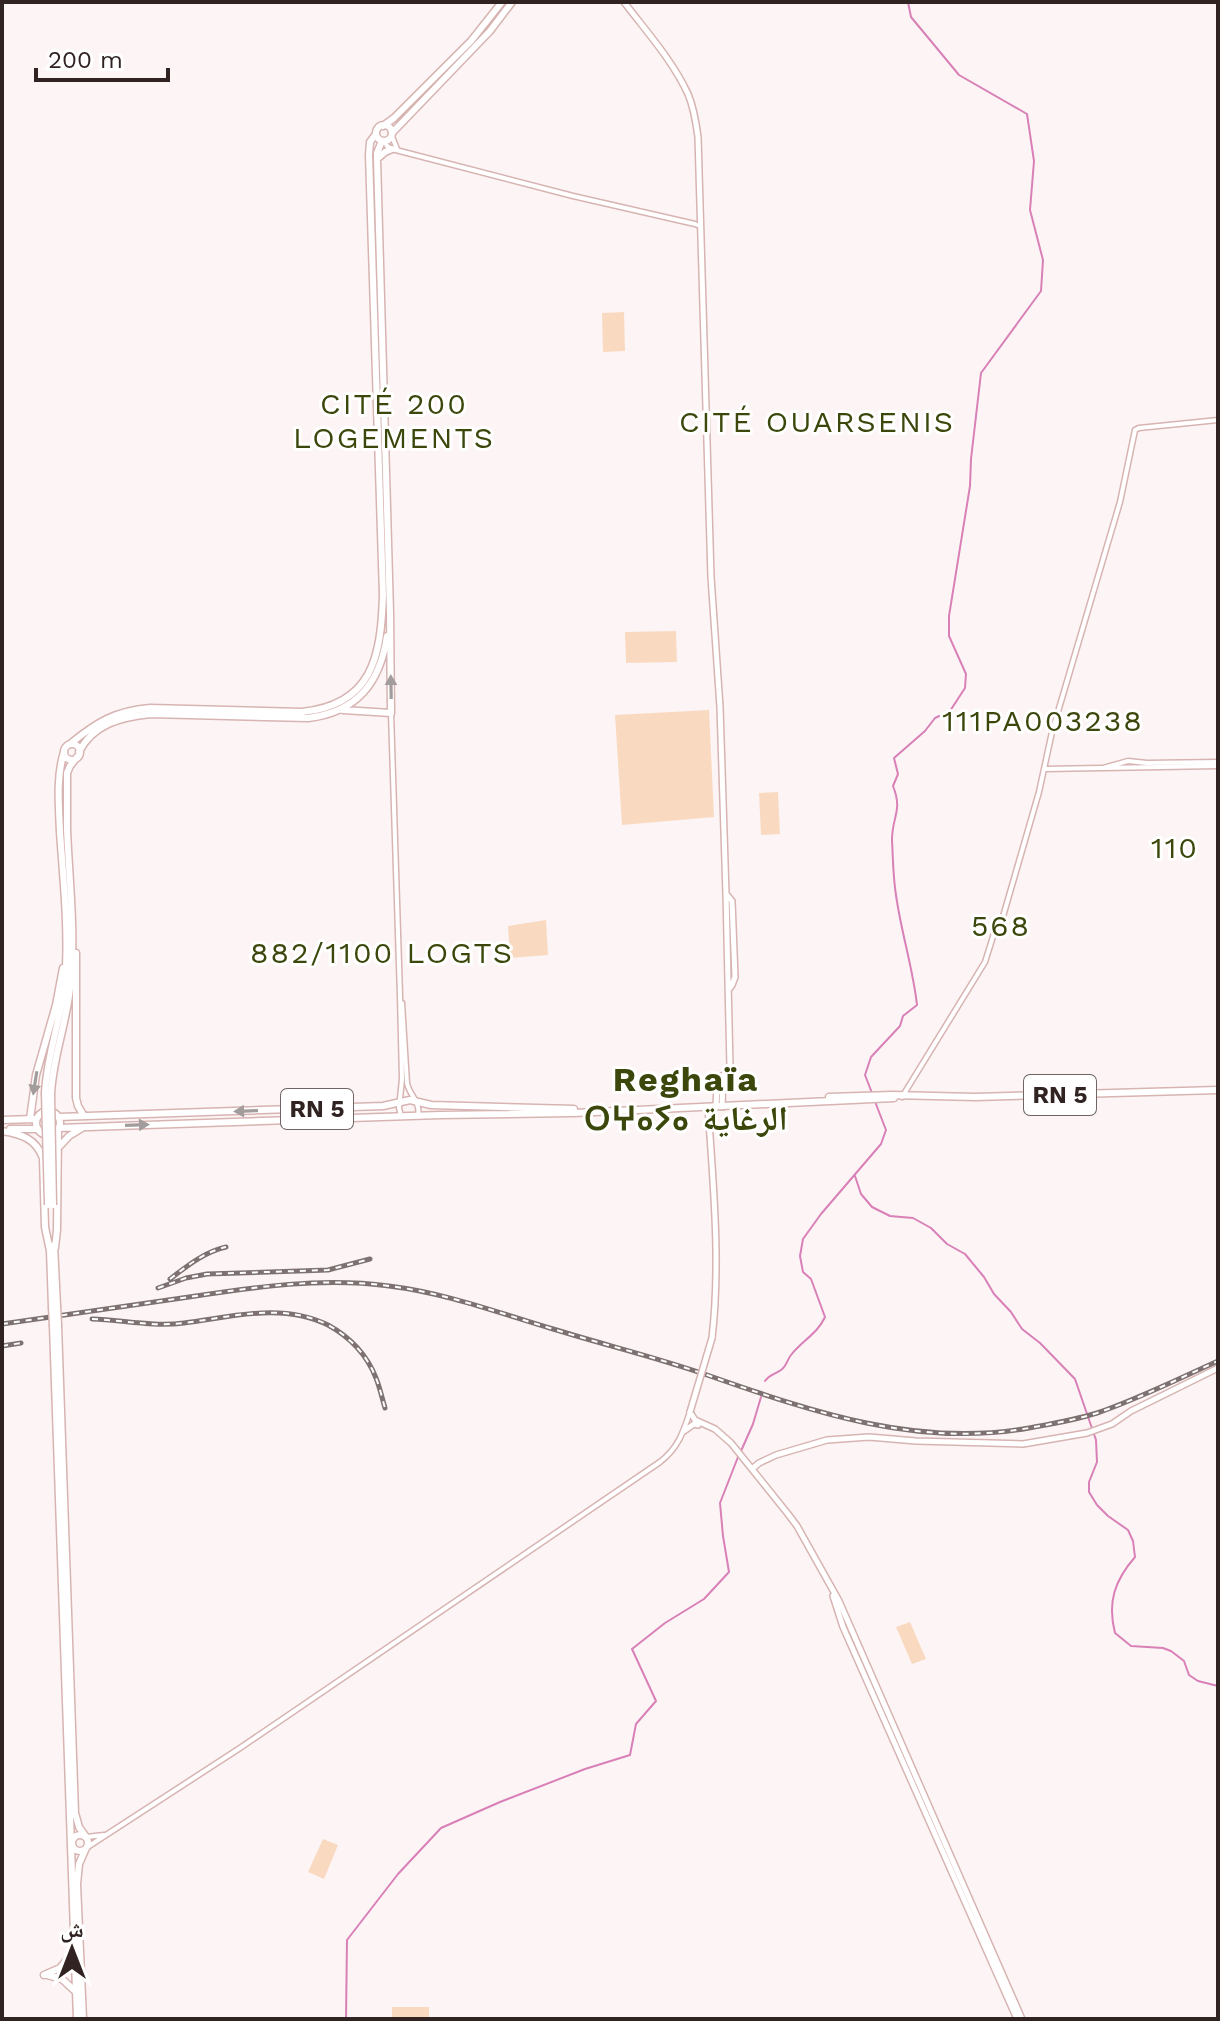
<svg xmlns="http://www.w3.org/2000/svg" width="1220" height="2021" font-family="'Work Sans','Noto Naskh Arabic','Noto Sans Tifinagh',sans-serif">
<style>
.green{fill:#f9dac1}
.lines{fill:none;stroke-linecap:round;stroke-linejoin:round}
.stream{stroke:#d880b7;stroke-width:2}
.tertiary-casing{stroke:#d7b4b2;stroke-width:7}
.secondary-casing{stroke:#d7b4b2;stroke-width:8}
.primary-casing{stroke:#d7b4b2;stroke-width:9}
.trunk-casing{stroke:#d7b4b2;stroke-width:9}
.tertiary{stroke:#fff;stroke-width:4}
.secondary{stroke:#fff;stroke-width:5}
.primary{stroke:#fff;stroke-width:6}
.trunk{stroke:#fff;stroke-width:6}
.rail-casing{stroke:#7d7271;stroke-width:5}
.rail{stroke:#fff;stroke-width:2;stroke-dasharray:6;stroke-linecap:butt}
.secondary-bridge-casing{stroke:#d7b4b2;stroke-width:8;stroke-linecap:butt}
.trunk-bridge-casing{stroke:#d7b4b2;stroke-width:9;stroke-linecap:butt}
.secondary-bridge{stroke:#fff;stroke-width:5}
.trunk-bridge{stroke:#fff;stroke-width:6}
.oneway{fill:#a29c9c}
.labels{text-anchor:middle;stroke-width:6;stroke-linejoin:round;paint-order:stroke}
.shield{fill:#fff;stroke:#6e6564;stroke-width:2}
.shield-label{font-size:24px;font-weight:bold;fill:#302322}
.quarter-label{font-size:30px;letter-spacing:2px;fill:#3c470c;stroke:#fff}
.district-label{font-size:34px;font-weight:bold;letter-spacing:2px;fill:#3c470c;stroke:#fff}
</style>
<rect width="100%" height="100%" fill="#fdf5f5"/>
<path class="green" d="M624,312L625,351L603,352L602,313Z
M676,631L677,662L626,663L625,632Z
M709,710L714,817L622,825L615,715Z
M778,792L780,834L761,835L759,793Z
M546,920L548,955L510,958L508,926Z
M910,1622L926,1659L912,1664L896,1627Z
M323,1839L338,1845L324,1879L308,1872Z
M392,2007H429V2019H392Z"/>
<g class="lines">
<path class="stream" d="M872,1093L865,1075L871,1057L900,1026L903,1016L917,1005C913,968 901,932 896,895C893,877 893,858 892,840C892,816 903,811 893,786L898,774L894,758L925,731L935,718L950,711L965,688L966,674L949,636V616L970,486L971,459L981,373L1041,291L1043,260L1030,210L1034,161L1027,114L959,75L911,17L908,2
M855,1176L861,1194L872,1207L890,1216L913,1218L931,1228L947,1244L965,1254L984,1277L994,1294L1011,1312L1022,1329L1040,1343L1075,1379L1096,1440L1097,1462L1089,1482V1492L1097,1505L1108,1516L1128,1530L1133,1541L1135,1557C1115,1580 1107,1602 1115,1633L1131,1646L1163,1648L1171,1651L1184,1661L1189,1675L1198,1681L1218,1686
M765,1381C770,1374 774,1375 781,1370C786,1367 787,1360 791,1355C802,1341 818,1333 825,1317L811,1279L803,1272L800,1256L803,1239L821,1214L881,1144L886,1130L874,1099
M741,1451L753,1424L761,1397
M346,2019L347,1940L398,1874L441,1828L500,1802L585,1769L630,1755L636,1724L656,1701L632,1649L665,1623L704,1599L729,1572L723,1536L720,1503L738,1457"/>
<defs>
<path id="tertiary" d="M391,134L397,149
M384,141L387,146L392,149L573,196L695,224L700,226
M391,713L400,996L402,1079L399,1108L401,1116
M1103,768L1128,761L1147,763L1218,762
M1044,769L1218,766
M402,1003L407,1083C409,1095 421,1102 418,1116
M902,1097L985,962L996,927L1002,920L1039,792L1052,732L1120,502L1135,430L1139,428L1218,420
M86,1837L104,1835
M86,1848L240,1748L660,1462C678,1448 683,1433 690,1412"/>
<path id="secondary" d="M624,2C646,31 673,61 688,94C694,108 696,122 698,137L711,577L720,707L726,894L730,1067L723,1076L722,1107
M727,895L732,901L735,977L732,985L729,989
M708,1107C713,1183 721,1262 712,1338
M716,1107L717,1086L722,1076
M690,1412L695,1420L715,1429L731,1443L788,1514L797,1526L839,1601L1022,2019
M684,1431L694,1424L698,1425
M752,1469L759,1463L776,1455L827,1440L869,1437L916,1441L1023,1444L1087,1433L1112,1424L1131,1411L1218,1368
M833,1596L843,1627L1017,2019"/>
<path id="primary" d="M829,1097L892,1095L975,1097L1218,1090
M574,1113L894,1098"/>
<path id="trunk" d="M376 133a8 8 0 1 1 16 0a8 8 0 1 1-16 0Z
M383,126L394,118L471,41L502,2
M392,133L490,31L512,2
M377,159L385,152L392,149
M343,710L391,713L390,612L377,159V153L382,141
M70,744C97,722 115,711 150,708L302,712C373,705 381,656 383,595L369,155L370,142L376,134
M64 752a8 8 0 1 1 16 0a8 8 0 1 1-16 0Z
M79,752C93,724 121,717 151,714L308,718C357,712 380,683 387,636
M76,953V1098L78,1106L84,1116
M45,1093C47,1050 65,1010 66,966C68,922 63,876 60,832C59,806 56,777 64,752
M51,1094C53,1054 69,1017 71,978C75,928 69,879 67,829C67,810 67,792 67,773L70,766L77,757
M36 1123a12 12 0 1 1 24 0a12 12 0 1 1-24 0Z
M58,1117L383,1106L410,1100L431,1105L574,1109
M30,1119L36,1075L56,1005L63,968
M2,1120L34,1119
M59,1128L440,1115L571,1113
M10,1129H38
M2,1131C22,1134 36,1139 43,1158L45,1227L50,1251
M57,1149L69,1136L82,1128
M54,1245L57,1306
M55,1248L57,1230L58,1131
M50,1250L52,1307
M58,1325L75,1813L79,1827L86,1837
M53,1326L77,2019
M72 1843a8 8 0 1 1 16 0a8 8 0 1 1-16 0Z
M44,1975L60,1968L73,1953
M47,1975L62,1979L75,1991
M83,2019L77,1884L79,1864L86,1848"/>
</defs>
<use href="#tertiary" class="tertiary-casing"/>
<use href="#secondary" class="secondary-casing"/>
<use href="#primary" class="primary-casing"/>
<use href="#trunk" class="trunk-casing"/>
<use href="#tertiary" class="tertiary"/>
<use href="#secondary" class="secondary"/>
<use href="#primary" class="primary"/>
<use href="#trunk" class="trunk"/>
<defs>
<path id="rail" d="M170,1279C187,1266 204,1252 226,1247
M158,1288L186,1278L207,1274L328,1270L370,1259
M92,1319C123,1320 152,1327 184,1323C232,1317 282,1302 328,1325C350,1337 367,1355 376,1378C380,1388 382,1398 385,1408
M2,1324C64,1315 127,1306 189,1297C255,1287 322,1277 389,1286C446,1293 499,1313 553,1329C605,1345 659,1358 710,1376C813,1412 918,1448 1029,1428C1051,1424 1075,1420 1097,1413C1138,1399 1178,1379 1218,1361
M2,1346L21,1343"/>
</defs>
<use href="#rail" class="rail-casing"/>
<use href="#rail" class="rail"/>
<defs>
<path id="secondary-bridge" d="M690,1412L712,1338"/>
<path id="trunk-bridge" d="M45,1093L48,1205
M51,1094L53,1205
M57,1306L58,1325
M52,1307L53,1326"/>
</defs>
<use href="#secondary-bridge" class="secondary-bridge-casing"/>
<use href="#trunk-bridge" class="trunk-bridge-casing"/>
<use href="#secondary-bridge" class="secondary-bridge"/>
<use href="#trunk-bridge" class="trunk-bridge"/>
</g>
<defs><path id="oneway-solid" d="M-6-.8H1V-3.2L6.5 0L1 3.2V.8H-6Z" transform="scale(2)"/></defs>
<g class="oneway">
<use href="#oneway-solid" transform="translate(391 687) rotate(-91)"/>
<use href="#oneway-solid" transform="translate(35 1083) rotate(99)"/>
<use href="#oneway-solid" transform="translate(246 1111) rotate(178)"/>
<use href="#oneway-solid" transform="translate(137 1125) rotate(-2)"/>
</g>
<g class="labels">
<g class="shield">
<rect x="1024" y="1075" width="72" height="40" rx="6"/>
<rect x="281" y="1089" width="72" height="40" rx="6"/>
</g>
<g class="shield-label">
<text x="1060" y="1103">RN 5</text>
<text x="317" y="1117">RN 5</text>
</g>
<g class="quarter-label">
<text x="394" y="414">CITÉ 200<tspan x="394" dy="34">LOGEMENTS</tspan></text>
<text x="817" y="432">CITÉ OUARSENIS</text>
<text x="1043" y="731">111PA003238</text>
<text x="1175" y="858">110</text>
<text x="1001" y="936">568</text>
<text x="382" y="963">882/1100 LOGTS</text>
</g>
<g class="district-label">
<text x="686" y="1091">Reghaïa<tspan x="686" dy="39">ⵔⵖⴰⵢⴰ الرغاية</tspan></text>
</g>
</g>
<rect width="1220" height="2021" fill="none" stroke="#302322" stroke-width="8"/>
<g transform="translate(72 1949)" stroke="#ffffff" stroke-width="6" paint-order="stroke">
<path d="M0-6L14 30L0 20L-14 30Z" fill="#302322"/>
<text y="-12" font-size="22" font-weight="bold" text-anchor="middle" fill="#302322">ش</text>
</g>
<path d="M36 68v12h132v-12" fill="none" stroke="#302322" stroke-width="4"/>
<text x="48" y="68" font-size="24" fill="#302322" stroke="#ffffff" stroke-width="6" paint-order="stroke">200 m</text>
</svg>
